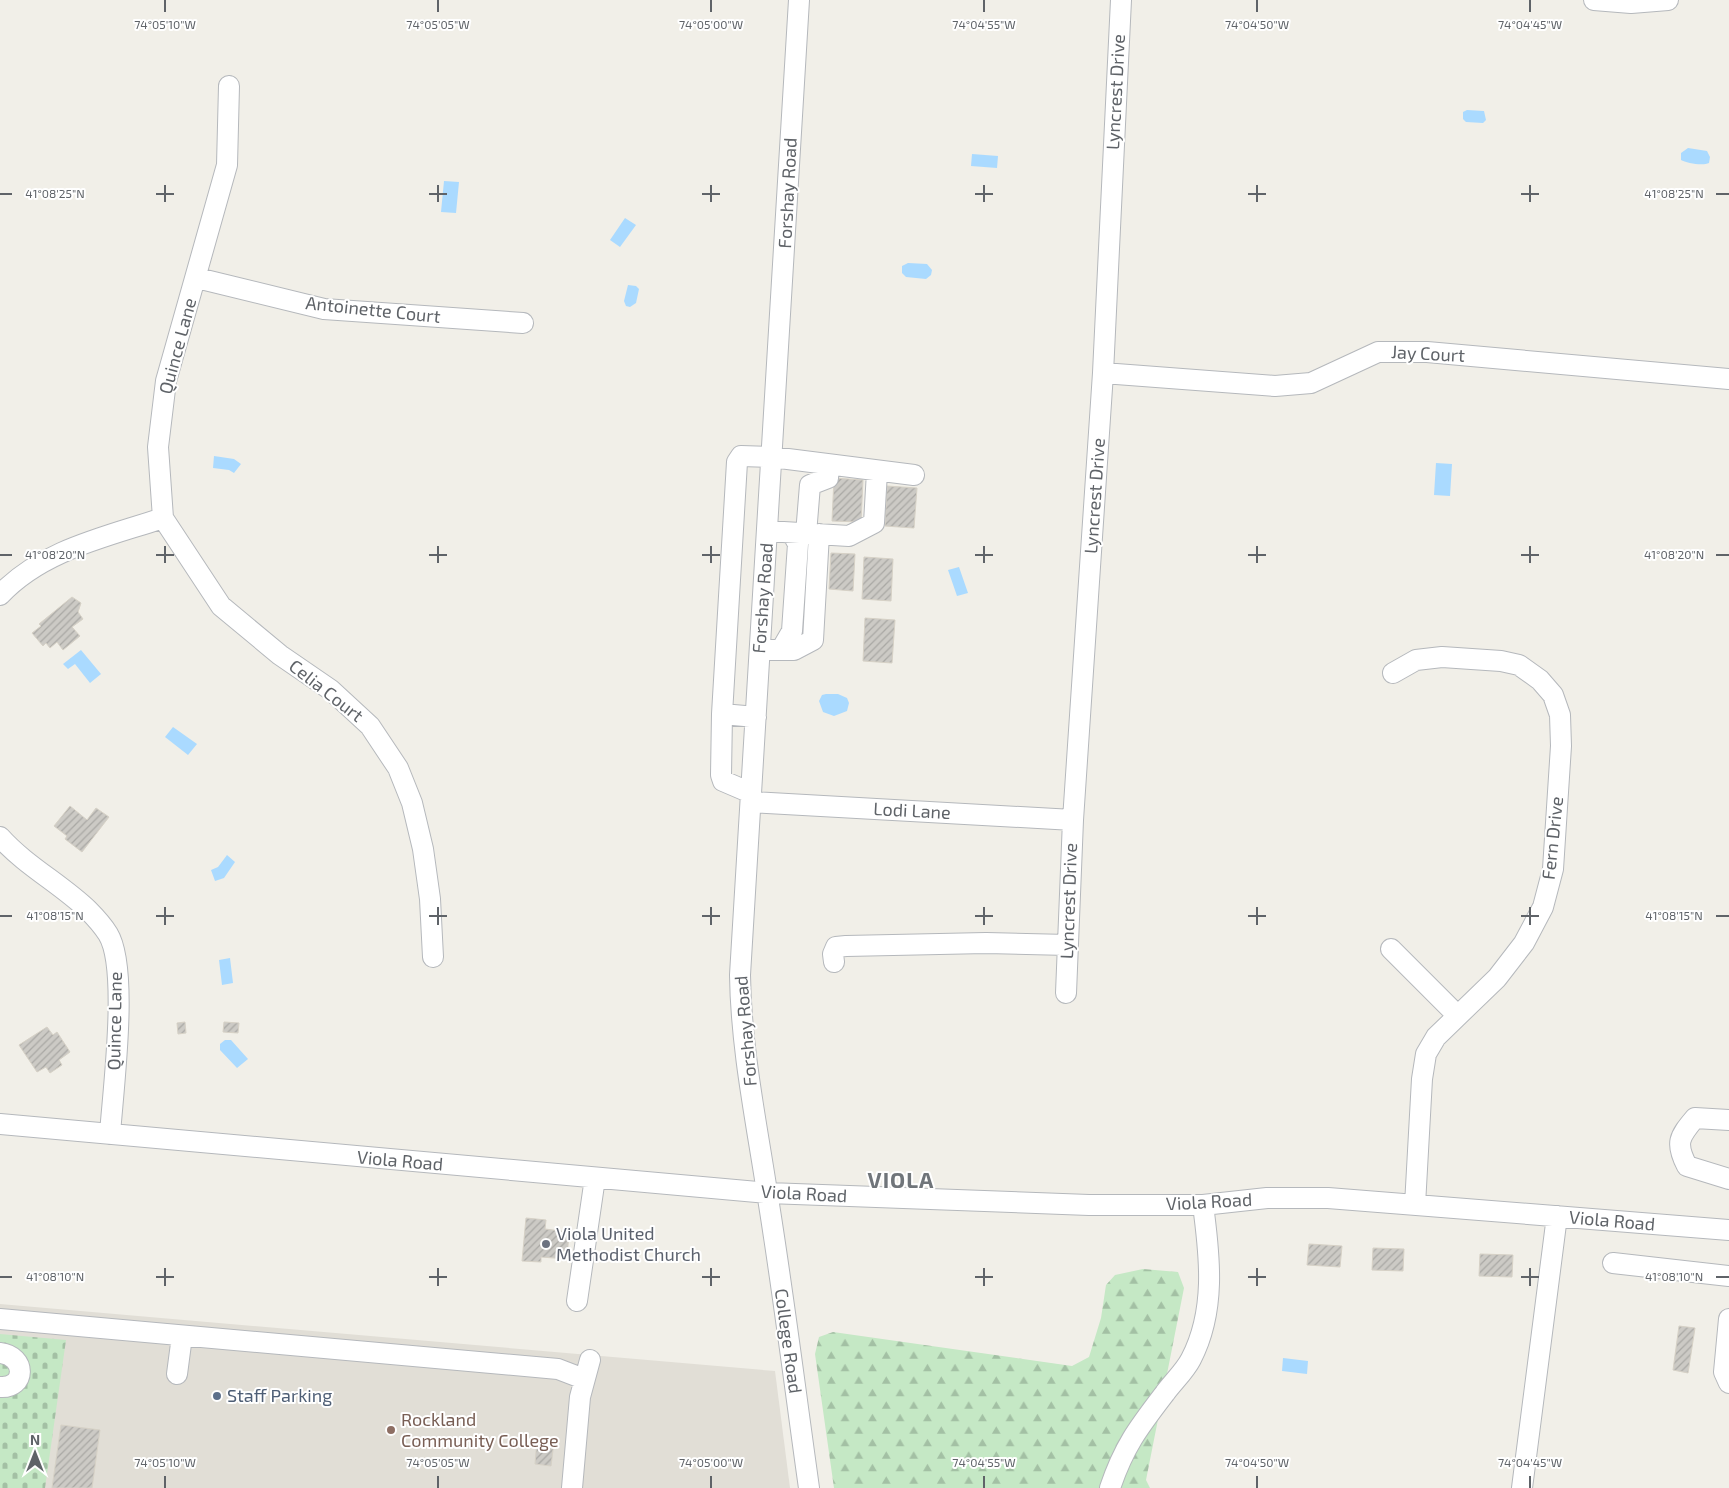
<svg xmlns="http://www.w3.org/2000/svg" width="1729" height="1488" font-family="'Exo 2',sans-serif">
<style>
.education{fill:#e1ded6}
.forest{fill:url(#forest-firs)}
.cemetery{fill:url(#cemetery-stones)}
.water{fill:#aadaff}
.building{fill:url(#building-hatch);stroke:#d6d1c6}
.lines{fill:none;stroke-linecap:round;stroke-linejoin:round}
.minor-casing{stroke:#b5b8bc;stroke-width:22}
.minor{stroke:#fff;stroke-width:20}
.ticks{fill:none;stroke:#5f6368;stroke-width:2}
.worship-dot{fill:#6b7280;stroke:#fff;stroke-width:2}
.service-dot{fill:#5c6f8a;stroke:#fff;stroke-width:2}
.education-dot{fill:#8d6e63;stroke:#fff;stroke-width:2}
.labels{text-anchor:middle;stroke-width:4;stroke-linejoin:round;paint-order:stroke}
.street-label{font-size:18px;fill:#5f6368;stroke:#fff}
.worship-label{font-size:18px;fill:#5b616d;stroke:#fff;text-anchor:start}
.service-label{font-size:18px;fill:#4e5e75;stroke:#fff;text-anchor:start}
.education-label{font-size:18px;fill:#785e54;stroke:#fff;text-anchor:start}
.district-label{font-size:22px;font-weight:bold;letter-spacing:1px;fill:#70757a;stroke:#fff}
.ticks-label{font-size:12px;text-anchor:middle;fill:#5f6368;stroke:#fff;stroke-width:4;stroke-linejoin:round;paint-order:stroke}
</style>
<defs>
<pattern id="forest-firs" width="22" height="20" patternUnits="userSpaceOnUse" patternTransform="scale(1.25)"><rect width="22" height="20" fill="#c5e8c5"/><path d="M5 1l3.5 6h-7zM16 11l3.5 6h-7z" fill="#a3c0a4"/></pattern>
<pattern id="cemetery-stones" width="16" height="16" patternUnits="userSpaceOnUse" patternTransform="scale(1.25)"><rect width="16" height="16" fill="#c5e8c5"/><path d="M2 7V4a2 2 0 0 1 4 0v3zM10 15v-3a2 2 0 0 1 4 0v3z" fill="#a3c0a4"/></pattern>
<pattern id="building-hatch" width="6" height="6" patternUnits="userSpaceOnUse" patternTransform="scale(1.25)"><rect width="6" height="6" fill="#cccac5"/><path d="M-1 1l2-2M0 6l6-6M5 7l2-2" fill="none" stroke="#a9a8a4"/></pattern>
</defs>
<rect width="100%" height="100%" fill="#f1efe8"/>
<path class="education" d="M0,1304L775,1371L790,1488H0Z"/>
<path class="forest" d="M1143,1269L1178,1272L1184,1288L1146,1480L1150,1488H834L815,1354L819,1337L833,1332L1072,1366L1089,1357L1101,1318L1106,1285L1115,1275Z"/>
<path class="cemetery" d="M0,1334L66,1340L45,1488H0Z"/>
<path class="water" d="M1467,110L1484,111L1486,120L1483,123L1466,122L1463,119V112Z
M1688,148L1707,151L1710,157L1709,163C1703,166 1686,163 1681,160V153Z
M972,154L998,156L997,168L971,166Z
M444,181L459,182L456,213L441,212Z
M625,218L636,225L620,247L610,240Z
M908,263L927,264L932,270L931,275L926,279L906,277L902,273V266Z
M628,285L636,286L639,289L636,303L630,307L626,306L624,301Z
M214,456L234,459L241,464L234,473L229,470L213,468Z
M1436,463L1452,464L1450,496L1434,495Z
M959,567L968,593L957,596L948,570Z
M81,650L101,674L90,683L75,664L68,669L63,664Z
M826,694H838L847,698L849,703L847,711L834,716L823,712L819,701L822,695Z
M173,727L197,744L188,755L165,737Z
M227,855L235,862L224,878L215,881L211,870L218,867Z
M230,958L233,983L222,985L219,960Z
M225,1040H231L248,1059L237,1068L220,1050V1044Z
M1283,1358L1308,1361L1307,1374L1282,1371Z"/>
<path class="building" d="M834,478L863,480L861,522L832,521Z
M887,486L917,488L914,528L885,526Z
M831,553L855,554L853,591L829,589Z
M864,557L893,559L891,601L862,599Z
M72,597L81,603L78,612L83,619L72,627L80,636L63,650L57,642L50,648L46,643L43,646L32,633L41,626L39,624Z
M865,618L895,620L892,663L863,661Z
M70,806L87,820L96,808L109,817L82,852L65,839L67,836L54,826Z
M185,1022L186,1033L178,1034L177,1023Z
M224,1022L239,1023L238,1033L223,1032Z
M47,1027L53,1035L57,1032L70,1052L59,1060L62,1065L50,1073L46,1067L37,1072L19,1045Z
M526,1218L546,1220L545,1229L569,1232L567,1259L541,1257V1262L522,1261Z
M1309,1244L1342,1246L1340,1267L1307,1265Z
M1373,1248L1404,1249L1403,1271L1372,1270Z
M1480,1254L1513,1255L1512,1277L1479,1276Z
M1679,1326L1695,1328L1688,1373L1673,1370Z
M61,1425L100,1430L92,1488H52Z
M537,1440L554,1442L551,1466L535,1464Z"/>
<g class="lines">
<defs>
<path id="minor" d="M799,0L740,975C741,1048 756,1120 767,1192C783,1290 795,1389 809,1488
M1594,0L1631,3L1668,0
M229,86L227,165L166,381L158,447L163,518L221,606L280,655L331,690L370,726L398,768L412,803L423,849L430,899L433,957
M197,278L324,309L523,323
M1103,373L1275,386L1311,383L1378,352H1427L1729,379
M767,531L849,536L874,523L877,472
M806,534L810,485L828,478L829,465
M0,595C42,550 106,537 163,518
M760,650H794L813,640L819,534
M781,650L792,631L798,544L792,533
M1393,673L1416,660L1442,657L1501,661L1519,665L1540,680L1553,695L1560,715L1561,746L1553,869L1543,907L1524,943L1497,978L1436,1037L1426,1054L1422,1079L1415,1205
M722,714L737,462L741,456L772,457L914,475
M751,793L723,781L721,775L722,714L756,717
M751,802L1073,820
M0,837C26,866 61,884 88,910C95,917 103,926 108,934C129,968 113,1090 110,1134
M1391,949L1457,1015
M834,962L833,954L836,947L846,946L986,943L1068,945
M1066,993L1073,820L1103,373L1121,0
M1729,1120L1695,1118C1679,1137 1675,1143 1687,1166L1729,1179
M0,1124L768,1193L1089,1205H1203L1267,1198H1328L1729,1230
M1613,1263L1729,1276
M577,1301L595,1178
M0,1319L558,1369L584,1379
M1729,1319L1724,1372L1729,1383
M0,1353C27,1356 26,1389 0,1387
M177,1374L182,1336
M572,1488L580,1397L590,1360
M1110,1488C1124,1446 1139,1427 1165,1393C1173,1382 1185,1371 1191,1359C1216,1311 1210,1257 1203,1205
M1522,1488L1557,1216"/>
</defs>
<use href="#minor" class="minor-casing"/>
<use href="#minor" class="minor"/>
</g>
<path class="ticks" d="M165,0V12M438,0V12M711,0V12M984,0V12M1257,0V12M1530,0V12M165,185V202M438,185V202M711,185V202M984,185V202M1257,185V202M1530,185V202M0,194H12M156,194H174M429,194H447M702,194H720M975,194H993M1248,194H1266M1521,194H1539M1716,194H1729M165,546V563M438,546V563M711,546V563M984,546V563M1257,546V563M1530,546V563M0,555H12M156,555H174M429,555H447M702,555H720M975,555H993M1248,555H1266M1521,555H1539M1716,555H1729M165,907V925M438,907V925M711,907V925M984,907V925M1257,907V925M1530,907V925M0,916H12M156,916H174M429,916H447M702,916H720M975,916H993M1248,916H1266M1521,916H1539M1716,916H1729M165,1268V1286M438,1268V1286M711,1268V1286M984,1268V1286M1257,1268V1286M1530,1268V1286M0,1277H12M156,1277H174M429,1277H447M702,1277H720M975,1277H993M1248,1277H1266M1521,1277H1539M1716,1277H1729M165,1476V1488M438,1476V1488M711,1476V1488M984,1476V1488M1257,1476V1488M1530,1476V1488"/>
<circle class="worship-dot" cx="546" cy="1244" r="5"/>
<circle class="service-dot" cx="217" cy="1396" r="5"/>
<circle class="education-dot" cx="391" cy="1430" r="5"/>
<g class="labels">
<g class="street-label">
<text transform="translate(1116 92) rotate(-87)" y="6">Lyncrest Drive</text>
<text transform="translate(788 193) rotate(-87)" y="6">Forshay Road</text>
<text transform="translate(373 310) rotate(6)" y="6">Antoinette Court</text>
<text transform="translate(178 346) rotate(-75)" y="6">Quince Lane</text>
<text transform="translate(1428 354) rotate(3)" y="6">Jay Court</text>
<text transform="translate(1095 496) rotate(-86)" y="6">Lyncrest Drive</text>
<text transform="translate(763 598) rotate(-86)" y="6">Forshay Road</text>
<text transform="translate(326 691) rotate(38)" y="6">Celia Court</text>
<text transform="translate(912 811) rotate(3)" y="6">Lodi Lane</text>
<text transform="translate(1553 838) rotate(-84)" y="6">Fern Drive</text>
<text transform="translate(1069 901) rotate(-88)" y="6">Lyncrest Drive</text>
<text transform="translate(115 1021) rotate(-89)" y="6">Quince Lane</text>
<text transform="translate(746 1031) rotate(-95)" y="6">Forshay Road</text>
<text transform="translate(400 1161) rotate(5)" y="6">Viola Road</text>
<text transform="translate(804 1194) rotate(3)" y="6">Viola Road</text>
<text transform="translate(1209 1202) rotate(-3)" y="6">Viola Road</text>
<text transform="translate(1612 1221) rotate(5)" y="6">Viola Road</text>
<text transform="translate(788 1341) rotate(82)" y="6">College Road</text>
</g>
<g class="worship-label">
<text x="556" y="1240">Viola United<tspan x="556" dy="21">Methodist Church</tspan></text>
</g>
<g class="service-label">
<text x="227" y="1402">Staff Parking</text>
</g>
<g class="education-label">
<text x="401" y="1426">Rockland<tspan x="401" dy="21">Community College</tspan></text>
</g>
<g class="district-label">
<text x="901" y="1188">VIOLA</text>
</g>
</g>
<g class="ticks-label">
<text x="165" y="29">74°05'10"W</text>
<text x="438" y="29">74°05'05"W</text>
<text x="711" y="29">74°05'00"W</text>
<text x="984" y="29">74°04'55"W</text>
<text x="1257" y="29">74°04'50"W</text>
<text x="1530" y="29">74°04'45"W</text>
<text x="55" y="198">41°08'25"N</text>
<text x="1674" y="198">41°08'25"N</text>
<text x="55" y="559">41°08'20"N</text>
<text x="1674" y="559">41°08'20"N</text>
<text x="55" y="920">41°08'15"N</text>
<text x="1674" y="920">41°08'15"N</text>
<text x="55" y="1281">41°08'10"N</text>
<text x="1674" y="1281">41°08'10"N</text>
<text x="165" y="1467">74°05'10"W</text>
<text x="438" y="1467">74°05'05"W</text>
<text x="711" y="1467">74°05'00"W</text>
<text x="984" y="1467">74°04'55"W</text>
<text x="1257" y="1467">74°04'50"W</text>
<text x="1530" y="1467">74°04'45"W</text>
</g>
<g transform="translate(35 1453)" stroke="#ffffff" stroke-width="4" paint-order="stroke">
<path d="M0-4L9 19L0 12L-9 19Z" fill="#5f6368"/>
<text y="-8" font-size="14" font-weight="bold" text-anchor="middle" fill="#5f6368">N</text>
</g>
</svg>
